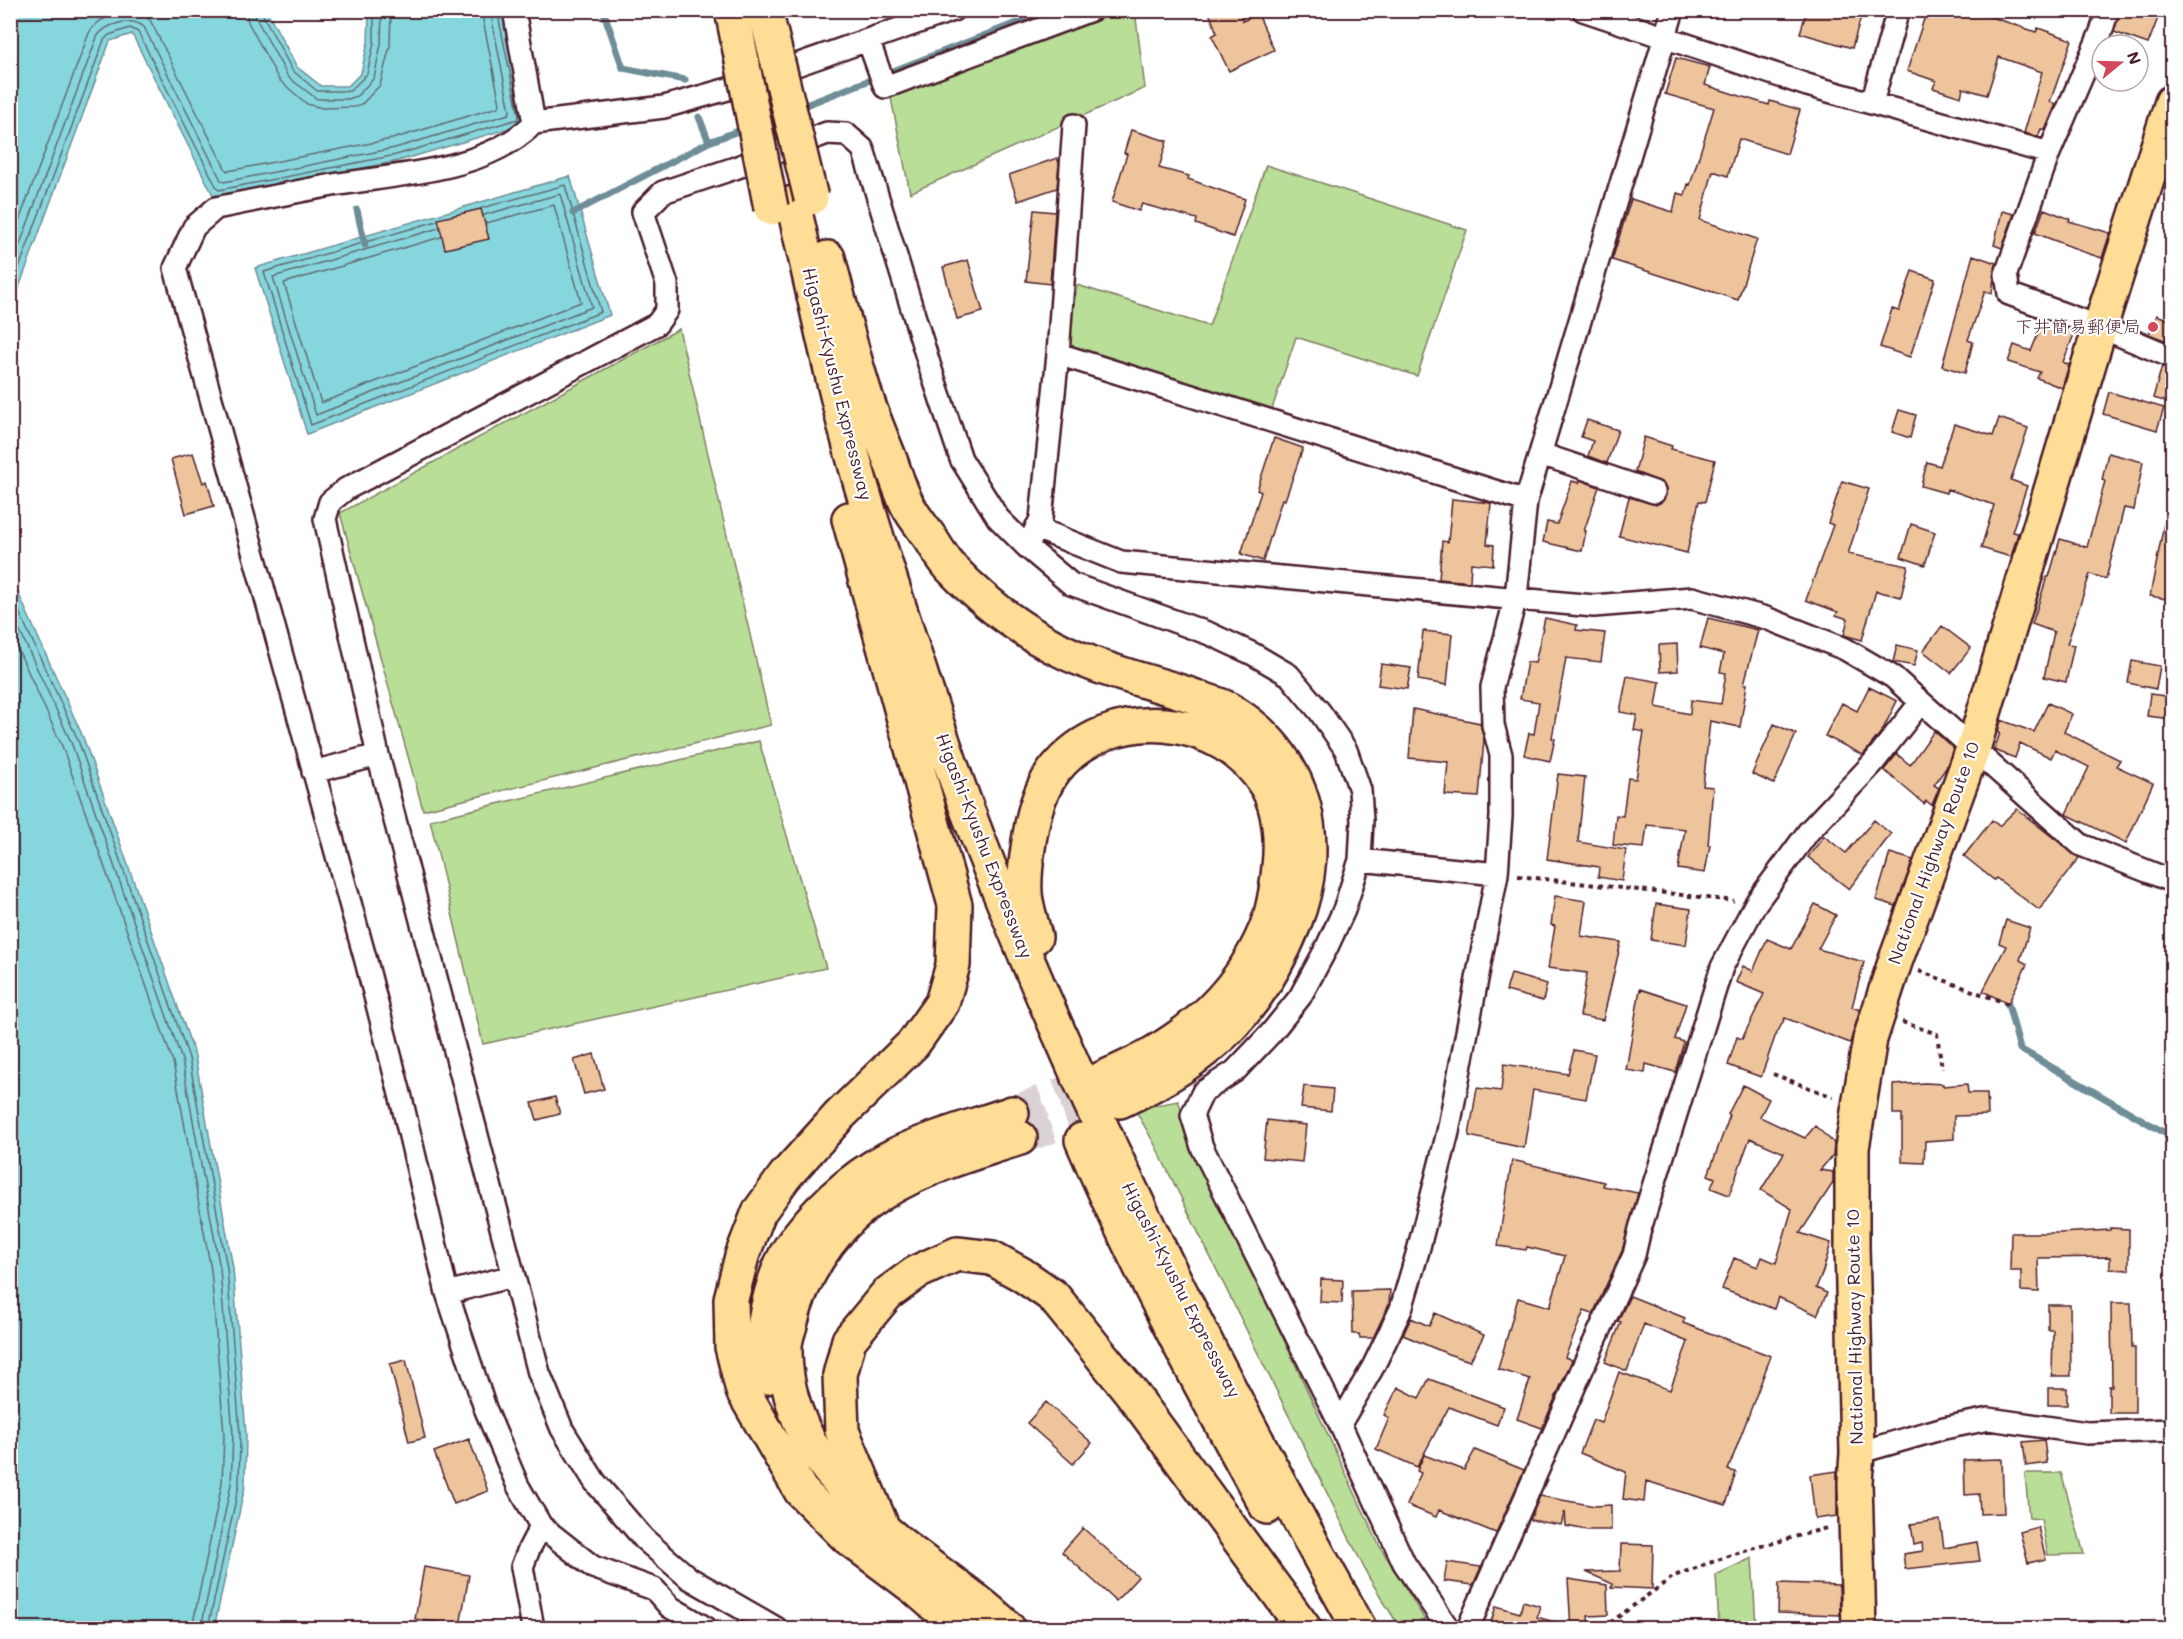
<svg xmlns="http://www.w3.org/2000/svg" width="2183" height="1639" font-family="Mali,'Klee One',sans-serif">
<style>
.green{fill:#b8de98;stroke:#817e62;stroke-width:1.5}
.water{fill:#86d7dd;stroke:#6e8d96;stroke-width:1.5}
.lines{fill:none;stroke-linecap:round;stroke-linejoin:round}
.shore{stroke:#626972;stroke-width:1.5}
.stream{stroke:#6e8d96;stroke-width:7}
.building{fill:#eec49d;stroke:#4a1f2b;stroke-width:1.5}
.motorway-tunnel{stroke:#dbd2d5;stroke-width:33;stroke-dasharray:33 16;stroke-linecap:butt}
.minor-casing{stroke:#4a1f2b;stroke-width:26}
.trunk-casing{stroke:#4a1f2b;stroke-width:38}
.motorway-casing{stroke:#4a1f2b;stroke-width:38}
.path{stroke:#4a1f2b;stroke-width:4;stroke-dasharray:4.5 4.5;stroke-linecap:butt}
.minor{stroke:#fff;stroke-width:21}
.trunk{stroke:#fedd96;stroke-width:33}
.motorway{stroke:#fedd96;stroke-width:33}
.motorway-bridge-casing{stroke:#4a1f2b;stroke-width:38;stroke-linecap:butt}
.motorway-bridge{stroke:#fedd96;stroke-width:33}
.poi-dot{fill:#d1495b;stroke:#fff;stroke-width:2}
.labels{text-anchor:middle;stroke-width:4.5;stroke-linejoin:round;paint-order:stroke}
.poi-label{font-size:18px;fill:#4a1f2b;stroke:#fff;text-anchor:end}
.street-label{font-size:18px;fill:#4a1f2b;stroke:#fff}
</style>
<rect width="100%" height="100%" fill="#fff"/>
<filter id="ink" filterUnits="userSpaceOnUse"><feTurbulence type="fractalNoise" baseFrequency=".0167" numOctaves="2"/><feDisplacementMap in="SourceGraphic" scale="12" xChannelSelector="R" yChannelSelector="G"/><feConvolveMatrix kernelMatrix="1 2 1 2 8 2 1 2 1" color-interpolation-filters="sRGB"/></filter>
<g filter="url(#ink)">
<path class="green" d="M1112,11H1135L1145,88L910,193L890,93Z
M1266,165L1467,230L1417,376L1296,337L1272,409L1066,349L1077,285L1209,326Z
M679,329L771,725L423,810L340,513Z
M759,741L826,968L483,1044L430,820Z
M1178,1101L1252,1271L1379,1545L1430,1628H1400L1369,1578L1155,1145L1135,1109Z
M2025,1473H2061L2084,1554L2048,1555L2041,1519L2029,1518Z
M1752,1558L1756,1627L1788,1628H1719L1716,1575Z"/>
<path class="water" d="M471,10L503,11L527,123L398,161L214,197L132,34L110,41L11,309V11H267L297,67L321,86H348L361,73L368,42L369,11Z
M570,176L610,315L307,434L255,268Z
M11,577L83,737L195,1056L233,1268L246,1434L245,1486L214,1628H11Z"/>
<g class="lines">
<path class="shore" d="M246,10L248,22L279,80L307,104L322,108L355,107L363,103L380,85L390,46L391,10
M255,10L256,18L288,77L317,99H348L357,96L374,78L381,44L382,10
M262,10L263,15L292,70L317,91H350L367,74L374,43V10
M437,221L264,272L311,425L601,312L565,185L482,208
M439,228L273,277L316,415L592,307L560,194L484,215
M441,237L284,283L321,403L581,302L554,205L486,223
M10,245L89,33C99,14 134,5 150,20L226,170L228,171L392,139L498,107L500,104L481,10
M10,271L97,37C105,24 132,16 144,27L221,180L224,182L395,148L509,114L510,111L490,10
M10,292L104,40L109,35L130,28L138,32L217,188L219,190L396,155L518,119L519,116L497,10
M10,592L78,740L189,1058L227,1268L240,1434L239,1485L208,1628
M10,610L71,742L182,1060L220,1269L233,1435L231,1484L201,1628
M10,632L62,746L173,1062L211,1270L224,1435L222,1483L192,1628"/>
<path class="stream" d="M603,10L623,68L685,80
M798,108L1050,10
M699,117L709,142
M357,210L365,245
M573,213L709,142L746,128
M2008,1004L2020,1049L2172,1137"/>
</g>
<path class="building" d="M1208,10H1239L1243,21L1258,14L1274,50L1229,71L1212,36L1217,33Z
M1807,10H1863L1852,48L1800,33Z
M1927,10H1971L2036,32L2038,28L2072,40L2050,102L2056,104L2045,130L2041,129L2038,137L2024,133L2042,72L1999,57L1987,95L1963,88L1961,97L1933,88L1936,81L1907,71Z
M2120,10H2161L2148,44L2114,32Z
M1676,58L1710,67L1705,85L1769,105L1770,101L1800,110L1787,154L1739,139L1728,176L1713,171L1700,220L1757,239L1738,300L1612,260L1631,199L1673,212L1677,193L1685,195L1688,184L1690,185L1714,108L1665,94Z
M1131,130L1167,141L1159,168L1189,176L1188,179L1245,199L1233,237L1196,224L1197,219L1142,204L1139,211L1112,202L1127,154L1124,153Z
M1057,158L1059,163L1057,188L1018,201L1009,175Z
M481,209L489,239L445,249L438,219Z
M2044,209L2070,219L2069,221L2110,233L2102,258L2077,250V249L2035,233Z
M1034,210L1055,212L1050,284L1026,281Z
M2002,211L2014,214L2002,248L1994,245Z
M1973,255L1996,263L1992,293L1985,291L1968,340L1973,342L1965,373L1942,366Z
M968,260L983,312L957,319L943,267Z
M1912,271L1935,279L1910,357L1880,347L1892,309L1899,311Z
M2157,315L2172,321V343L2149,334Z
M2044,320L2075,332L2063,362L2069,365L2062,388L2037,378L2040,372L2008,362L2014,345L2031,351Z
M2162,366L2172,370V403L2153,398Z
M2109,392L2164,408L2157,430L2103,414Z
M1899,410L1916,415L1910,438L1892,432Z
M1999,418L2028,428L2011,480L2027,486L2012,532L2018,533L2011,557L1981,548L1994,505L1947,489L1946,493L1921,486L1927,462L1940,466L1954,424L1993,436Z
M1587,420L1618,430L1607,463L1588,456L1593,441L1581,437Z
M1644,437L1672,446L1671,449L1715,460L1705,502L1699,501L1687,553L1619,536L1629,497L1656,505L1663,501L1666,495V489L1663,483L1635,472Z
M1274,438L1303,448L1285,500L1282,499L1263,561L1241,554L1261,492L1257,490Z
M193,453L203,483L207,481L214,506L186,514L171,459Z
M2108,453L2143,462L2134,510L2124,508L2106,579L2090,574L2067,644L2074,645L2066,682L2044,677L2054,632L2032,624L2047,577H2049L2060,539L2087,547L2105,481L2102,480Z
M1580,480L1599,487L1584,531H1586L1582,551L1543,542L1547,522L1557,524L1572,481L1579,483Z
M1842,481L1869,489L1848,554L1908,566L1901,597L1876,591L1862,640L1844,635L1848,619L1836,615L1838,612L1806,600L1833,525L1828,523Z
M1452,499L1491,503L1487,544L1494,545L1493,565L1471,563L1470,582L1439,579L1442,541L1448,542Z
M1911,524L1935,532L1925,565L1901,557Z
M2164,524H2172V600L2150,596Z
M1545,618L1577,625L1576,630L1605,633L1601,662L1566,658L1552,738L1555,739L1550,761L1524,755L1529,733L1534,734L1539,702L1520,699L1527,662L1535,663Z
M1708,618L1758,630L1744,684H1747L1740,727L1710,721L1703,786L1713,787L1708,845H1710L1705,873L1678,869L1685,829L1647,825L1644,848L1613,845L1616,815L1623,816L1628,778L1636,779L1644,732L1634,730L1637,715L1620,712L1627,676L1660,682L1656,707L1690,714L1691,700L1721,704L1726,673L1720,672L1724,654L1700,648Z
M1942,626L1971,648L1951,673L1923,651Z
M1423,631L1452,634L1447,685L1418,680Z
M1677,644L1678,671L1660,672L1659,645Z
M1897,645L1918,650L1914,666L1893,662Z
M2132,661L2160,666L2156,689L2128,683Z
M1381,664L1411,668L1407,689L1378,685Z
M1869,687L1897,701L1882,731L1863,755L1825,736L1842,703L1857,711Z
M2150,694L2172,697V719L2147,716Z
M2048,703L2072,714L2064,732L2120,760L2116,766L2153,783L2126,843L2066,814L2089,767L2055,750L2051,758L2020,743L2015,758L1994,750L2000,733L1998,732L2001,720L2034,732Z
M1413,709L1480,723L1484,740L1479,797L1445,795L1448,762L1409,758Z
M1774,724L1796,734L1774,784L1752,774Z
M1934,731L1953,748L1946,768L1934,785L1939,788L1932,805L1926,801L1924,804L1884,770L1897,754L1910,765Z
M1558,774L1585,777L1578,842L1626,850L1622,881L1598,877L1599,867L1547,859Z
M2017,809L2079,858L2039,910L1996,878L1994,880L1964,856L1992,820L1999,826Z
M1874,820L1891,834L1849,889L1808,857L1824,836L1846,853Z
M1890,853L1913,860L1896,906L1876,900Z
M1555,896L1586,901L1581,936L1621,942L1603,1020L1580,1016L1587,973L1548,968L1555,926L1551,925Z
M1656,904L1691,909L1686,945L1651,940Z
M1815,904L1836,915L1818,949L1864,962L1852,1007L1860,1010L1850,1043L1785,1018L1775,1037L1761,1077L1728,1065L1737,1037L1742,1039L1764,994L1736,982L1743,966L1753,971L1767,939L1791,949Z
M2006,920L2030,928L2020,960L2027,964L2008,1004L1983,991L2006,946L1999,943Z
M1511,974L1547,984L1543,1001L1506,991Z
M1640,989L1686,1004L1675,1039L1684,1042L1675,1072L1646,1064L1645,1073L1626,1070Z
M1574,1050L1595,1054L1586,1099L1533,1090L1524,1148L1469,1136L1477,1088L1501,1091L1504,1064L1568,1074Z
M594,1054L604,1089L584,1094L574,1060Z
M1925,1083L1943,1084V1086L1967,1084L1968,1093H1987L1988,1115L1954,1116V1139L1925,1141L1924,1163L1902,1162V1114H1893V1085Z
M1743,1085L1769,1099L1760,1117L1805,1138L1815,1126L1834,1143L1833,1155L1820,1170L1833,1172V1183L1800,1233L1831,1243L1823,1271L1816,1288L1827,1293L1817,1315L1778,1297L1774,1309L1722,1289L1734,1258L1758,1267L1762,1257L1776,1263L1792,1209L1761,1190L1784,1153L1750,1138L1729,1195L1711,1188L1715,1178L1708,1175L1730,1115L1728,1114Z
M1304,1086L1333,1089L1331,1111L1301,1108Z
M555,1097L560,1114L537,1120L532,1103Z
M1267,1120L1306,1125L1302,1162L1263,1158Z
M1512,1160L1604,1182L1603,1186L1638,1193L1622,1251L1593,1314L1584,1311L1565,1357L1572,1360L1542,1428L1517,1419L1530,1379L1498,1369L1518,1298L1550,1307L1565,1256L1527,1247L1526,1250L1498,1246Z
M2110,1228L2129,1229V1270L2110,1269V1257L2038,1258L2039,1292L2021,1291V1271H2010L2011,1233H2060L2110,1230Z
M1321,1279L1343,1280L1342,1303L1320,1302Z
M1390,1290L1389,1304L1373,1338H1360L1359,1334H1353L1352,1291Z
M1630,1296L1685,1318L1683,1323L1771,1356L1728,1470L1736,1472L1726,1505L1646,1481L1644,1502L1623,1499L1626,1472L1580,1453L1593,1420L1601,1423L1619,1372L1670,1390L1688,1342L1644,1324L1627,1371L1605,1362L1621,1322L1618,1321Z
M2111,1303H2131L2132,1348H2135V1413H2109V1386H2112Z
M2048,1305H2070L2071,1376H2052L2053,1330H2048Z
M1435,1313L1484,1335L1470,1361L1448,1354L1403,1335L1411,1318L1429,1326Z
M406,1360L425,1438L409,1442L390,1364Z
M1429,1379L1504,1407L1497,1425L1449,1407L1417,1467L1376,1449L1389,1418L1384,1415L1398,1387L1419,1398Z
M2048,1388H2067V1405H2048Z
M1046,1402L1092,1443L1073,1464L1027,1423Z
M469,1439L488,1491L454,1504L434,1452Z
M2044,1440L2047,1463L2026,1466L2023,1442Z
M1475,1450L1524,1470L1496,1533L1439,1510L1436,1517L1407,1505L1421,1473L1417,1471L1424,1455L1464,1470Z
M2002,1459L2004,1513L1980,1514L1979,1494L1965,1495L1964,1460Z
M1837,1471V1516L1815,1519L1810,1475Z
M1540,1496L1595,1506L1611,1505V1530H1587L1566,1526L1565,1511L1561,1525L1530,1520Z
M1940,1520L1944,1548L1977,1542L1980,1561L1905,1569L1903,1554L1923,1551L1922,1543L1914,1545L1911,1524Z
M2038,1527L2046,1559L2028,1563L2020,1532Z
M1083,1528L1138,1577L1116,1601L1062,1552Z
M1621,1544L1653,1545L1652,1589L1611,1587L1613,1584L1586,1572L1620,1571Z
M1447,1562L1481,1567L1473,1585L1444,1581Z
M424,1567L469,1575L460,1626L415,1619Z
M1568,1579L1607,1585L1608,1615L1588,1616L1589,1629H1571Z
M1779,1583L1839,1585L1840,1615L1778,1613Z
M1523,1601L1540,1606L1537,1617L1558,1623V1629H1489L1496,1606L1520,1613Z"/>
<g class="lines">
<path class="motorway-tunnel" d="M1012,1113L1103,1078
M1020,1138L1120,1101"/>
<defs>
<path id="minor" d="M514,10L534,123
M1583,10L1807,85L2049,153
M2108,10L2101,32L2049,153L2006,274L2009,294L2100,327L2172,357
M868,40L885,87L1091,10
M1872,103L1898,10
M1058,354L1526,501
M1541,454L1654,492
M1036,528L1121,562L1594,606L1692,598L1766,618L1845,649L1893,677L2081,845L2172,881
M1030,541L1041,519L1058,354L1074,125
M313,772L378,755
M1360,860L1497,874
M447,1293L513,1276
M1340,1424L1373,1367L1401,1309L1418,1251L1448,1132L1497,874L1501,816V755L1493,725L1492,687L1516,597L1526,501L1673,10
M1857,1453L1944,1428L1989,1419L2087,1433L2172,1430
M533,1628L522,1567L529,1549L541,1526
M706,1628L670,1607L654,1589L593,1567L541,1526L518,1486L485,1408L447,1293L401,1098L366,961L175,268L194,227L216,208C255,200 294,192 333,185C397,174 486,172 534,123L664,107L728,89L953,10
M776,1628L689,1578L644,1539L595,1482L562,1429L539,1373L378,755L325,519L330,502L346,489L657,324L667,310V284L643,212L663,192L735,168L827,133L846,134L863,149L930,367L961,459L998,518L1027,547L1071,584L1210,634L1253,654L1289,675L1320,712L1346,750L1360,790L1362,821L1360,860L1344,910L1326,949L1300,997L1271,1033L1235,1071L1203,1092L1192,1115L1202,1147L1340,1424L1404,1563L1448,1628
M1468,1628L1584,1365L1634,1255L1640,1229L1722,967L1756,903L1809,831L1873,763L1921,702"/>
<path id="trunk" d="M1859,1628L1855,1482L1857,1453L1852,1246V1148L1870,1039L1895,962L1973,749L2100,327L2172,102"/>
<path id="motorway" d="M793,203C808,268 822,334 838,399C856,474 880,548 904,622C929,700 954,779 985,856C1090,1122 1219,1379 1359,1628
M828,258C840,304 851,351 866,397C872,416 880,434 887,452C894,469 899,489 908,506C914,517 923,528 931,539C937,549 943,559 951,568C989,608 1036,642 1088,662C1122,676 1159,684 1193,696C1203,700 1216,703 1226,708C1306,753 1327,841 1294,924C1259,1012 1206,1062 1120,1101
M849,519L955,905L953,965L942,1003L913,1044L840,1115L785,1176L759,1212L742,1256L731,1299L732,1347L743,1391L801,1491L847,1537L915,1588L961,1628
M1035,937C1032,923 1026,908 1025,893C1024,878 1026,862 1028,848C1032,820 1037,794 1054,771C1108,701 1224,713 1267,787C1280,810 1282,841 1279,867C1277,888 1274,909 1266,929C1235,1003 1176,1048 1103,1078
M1082,1140C1136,1266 1201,1387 1267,1507
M766,1377C765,1367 762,1355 762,1345C764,1317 774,1272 790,1248C812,1214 851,1178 887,1159C926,1139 971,1127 1012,1113
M883,1529L842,1431L840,1375L849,1340L887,1294L917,1272L957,1254L992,1258L1021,1274L1053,1296L1130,1391L1304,1628
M1008,1628C971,1592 923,1565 884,1530C864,1512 845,1489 828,1469C801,1436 784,1390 785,1347C785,1340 788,1332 790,1325C801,1278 828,1234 866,1204C911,1170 968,1155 1020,1138"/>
</defs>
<use href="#minor" class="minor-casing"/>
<use href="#trunk" class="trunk-casing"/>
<use href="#motorway" class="motorway-casing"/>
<path class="path" d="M1518,876L1734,901
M1919,971L2008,1004
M1902,1022L1937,1034L1942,1069
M1773,1074L1833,1097
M1603,1628L1674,1576L1734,1554L1830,1527"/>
<use href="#minor" class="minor"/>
<use href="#trunk" class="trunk"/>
<use href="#motorway" class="motorway"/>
<defs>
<path id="motorway-bridge" d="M732,10L771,208
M765,10L811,198"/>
</defs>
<use href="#motorway-bridge" class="motorway-bridge-casing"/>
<use href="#motorway-bridge" class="motorway-bridge"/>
</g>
</g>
<circle class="poi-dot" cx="2153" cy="327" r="6"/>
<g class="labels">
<g class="poi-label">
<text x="2141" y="333">下井簡易郵便局</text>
</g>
<g class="street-label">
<text transform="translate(837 384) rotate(76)" y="6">Higashi-Kyushu Expressway</text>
<text transform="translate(984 846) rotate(69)" y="6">Higashi-Kyushu Expressway</text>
<text transform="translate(1934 853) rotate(-70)" y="6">National Highway Route 10</text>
<text transform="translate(1181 1290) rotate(63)" y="6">Higashi-Kyushu Expressway</text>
<text transform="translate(1855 1327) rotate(-91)" y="6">National Highway Route 10</text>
</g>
</g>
<rect width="2183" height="1639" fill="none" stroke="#fff" stroke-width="36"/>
<rect x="18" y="18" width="2147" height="1603" fill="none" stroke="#4a1f2b" stroke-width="2" filter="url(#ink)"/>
<g transform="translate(2120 63) rotate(71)"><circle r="28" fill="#ffffff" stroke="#b7a5aa" stroke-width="1.5"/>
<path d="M0-4.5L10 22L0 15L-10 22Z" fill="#d1495b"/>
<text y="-9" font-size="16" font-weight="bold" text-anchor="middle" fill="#4a1f2b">N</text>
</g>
</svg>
